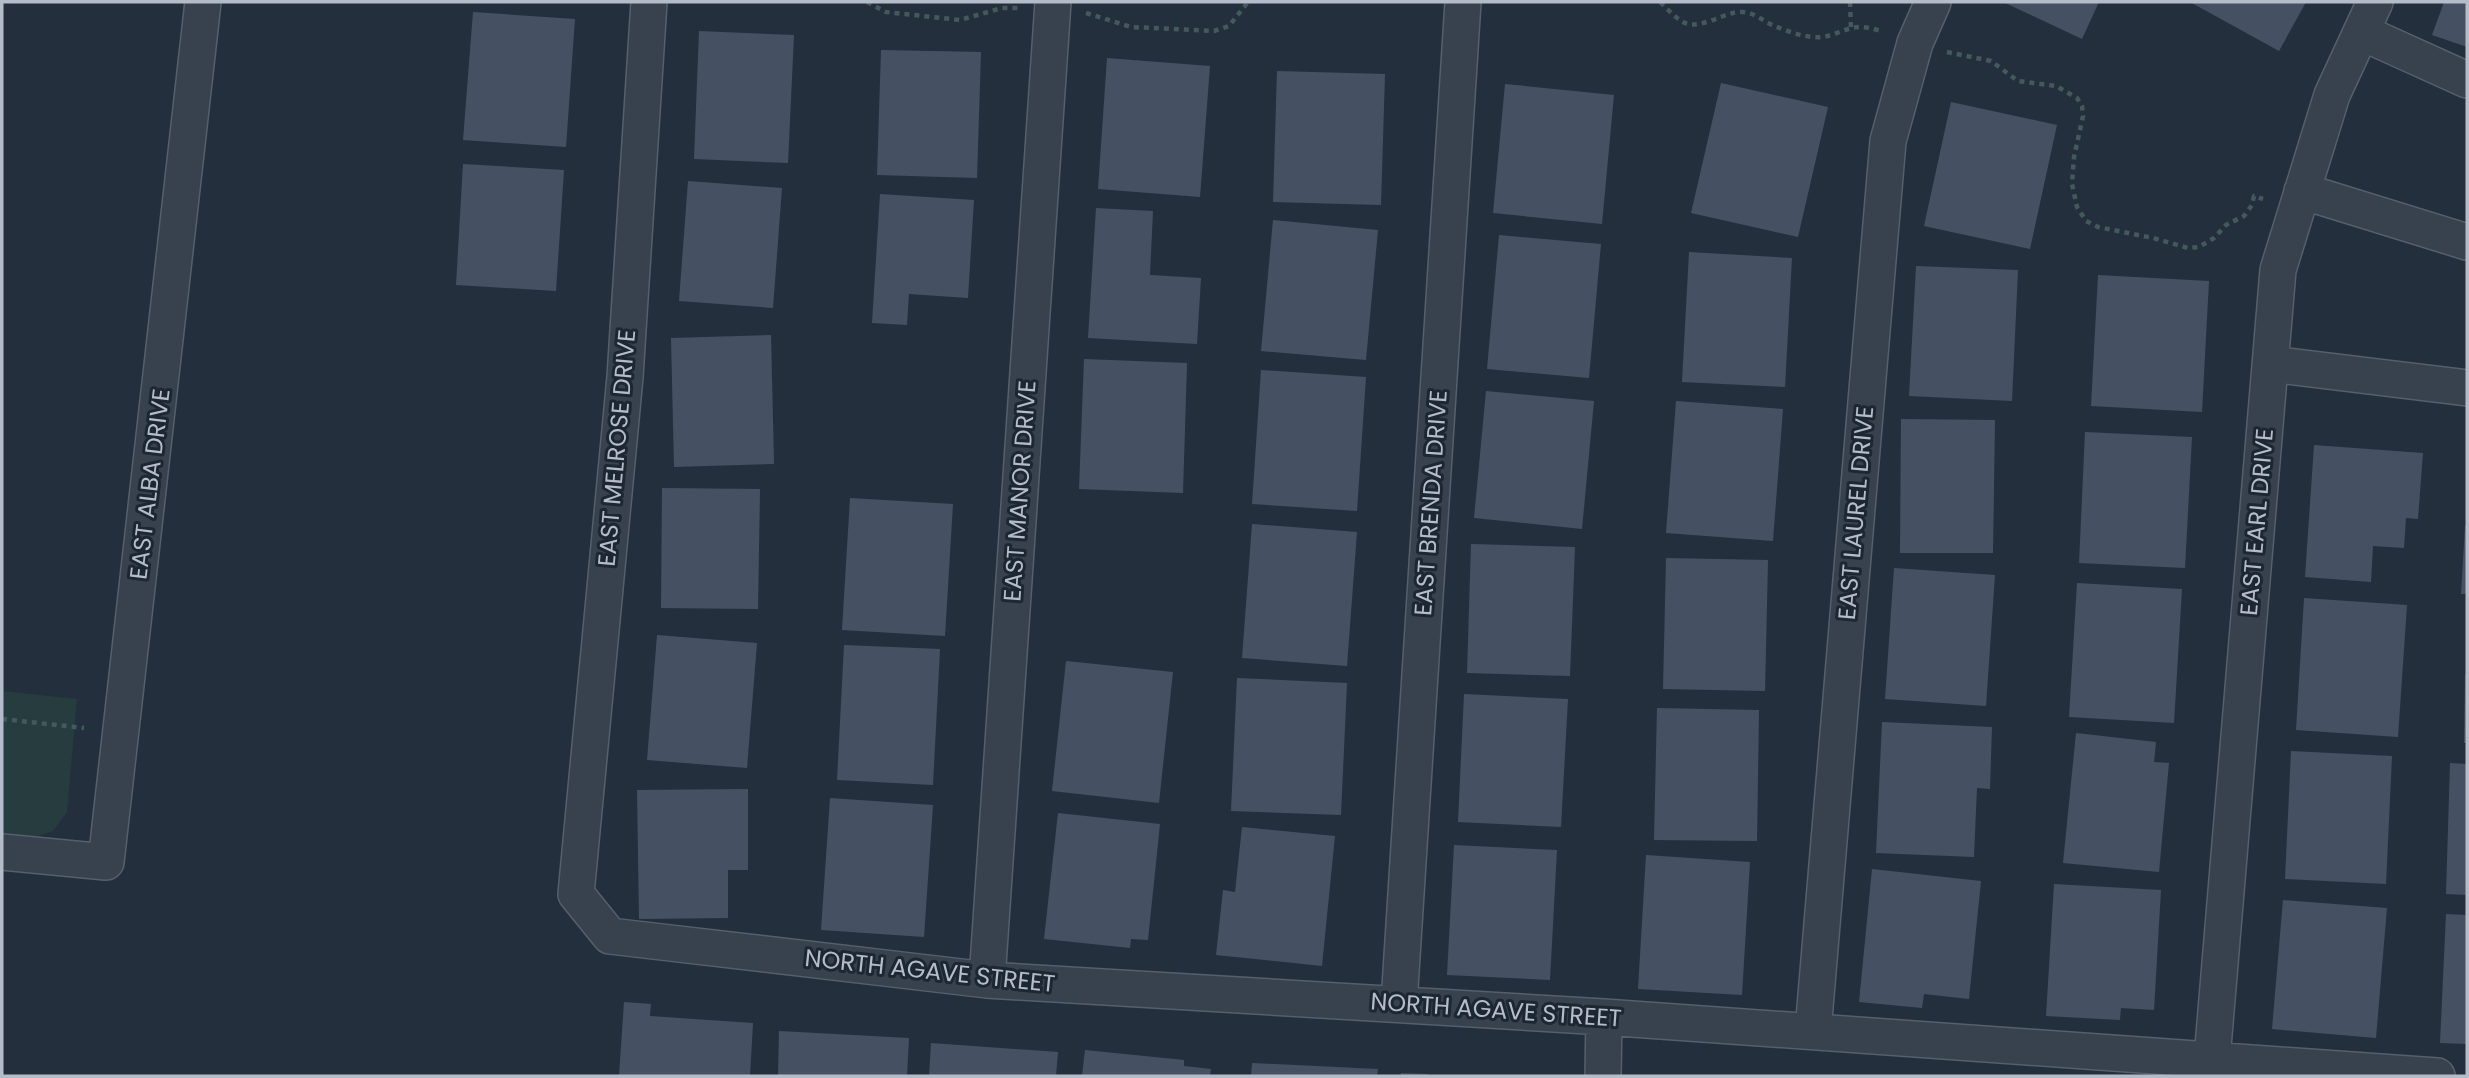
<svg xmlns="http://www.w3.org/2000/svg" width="2469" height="1078" font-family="Poppins,sans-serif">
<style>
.green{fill:#263c3f}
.building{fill:#455162}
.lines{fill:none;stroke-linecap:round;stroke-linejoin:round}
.street-casing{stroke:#565f6c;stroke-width:38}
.path{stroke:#44595c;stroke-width:4.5;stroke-dasharray:5 5;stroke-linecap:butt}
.street{stroke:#38414e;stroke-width:35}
.labels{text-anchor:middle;stroke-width:6;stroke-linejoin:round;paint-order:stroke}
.street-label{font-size:24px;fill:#b4bcc9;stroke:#1d2633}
</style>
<rect width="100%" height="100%" fill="#242f3e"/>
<path class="green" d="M2,691L77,699L67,812L53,831L32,838L2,834Z"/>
<path class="building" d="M2003,2H2099L2082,39Z
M2190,2H2306L2279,51Z
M2444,2H2467V47L2432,35Z
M473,12L575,19L566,147L463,140Z
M699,31L794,35L788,163L694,159Z
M881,50L981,52L977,178L877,175Z
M1107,58L1210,66L1200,197L1098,189Z
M1277,71L1385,74L1381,205L1273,202Z
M1721,83L1828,107L1798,237L1691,213Z
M1505,84L1614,95L1602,224L1493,213Z
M1951,102L2057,125L2030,249L1924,226Z
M463,164L564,170L556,291L456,285Z
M688,181L782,188L773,308L679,301Z
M880,194L974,200L968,298L909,294L907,325L872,323Z
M1096,208L1153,211L1150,275L1201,278L1197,344L1088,338Z
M1273,220L1378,230L1366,360L1261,351Z
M1499,235L1601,244L1589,378L1487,369Z
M1689,252L1792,258L1785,387L1682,382Z
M1916,266L2018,270L2012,401L1909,396Z
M2098,275L2209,281L2202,412L2091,406Z
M771,335L774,464L674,467L671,338Z
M1084,359L1187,363L1183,493L1079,489Z
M1261,370L1366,377L1357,511L1252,504Z
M1486,391L1594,401L1582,529L1474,518Z
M1676,401L1783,409L1773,541L1666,533Z
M1901,419L1995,420L1993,553H1900Z
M2085,432L2192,437L2185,568L2079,563Z
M2314,445L2423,453L2418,519L2406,518L2404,548L2373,546L2371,582L2305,577Z
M662,488L760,489L758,609L661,608Z
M850,498L953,504L945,636L842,630Z
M1252,524L1357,532L1347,666L1242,658Z
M2465,526H2467V594H2461Z
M1471,544L1575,547L1570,676L1467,673Z
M1666,558L1768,560L1765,691L1663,689Z
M1894,568L1995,575L1986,706L1885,699Z
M2077,583L2182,589L2174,723L2069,717Z
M2304,598L2407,605L2398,737L2296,730Z
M657,635L757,643L747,768L647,760Z
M844,645L940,649L933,785L837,780Z
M1066,661L1173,672L1159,803L1052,791Z
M2465,674H2467V743H2464Z
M1237,678L1347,683L1341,815L1231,811Z
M1464,694L1568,699L1561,827L1458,822Z
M1657,708L1759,710L1757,841L1654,840Z
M1882,722L1992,727L1990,789L1977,788L1974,857L1876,853Z
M2076,733L2156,742L2154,762L2169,763L2159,872L2063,863Z
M2291,751L2392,756L2386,884L2285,879Z
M2450,763L2467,764V895L2446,894Z
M748,789V870H728V918L639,919L637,790Z
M830,798L933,805L924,937L821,930Z
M1058,813L1160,824L1148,940L1131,939L1130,948L1044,939Z
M1242,827L1335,836L1322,966L1216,955L1223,890L1235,892Z
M1454,845L1557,850L1550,980L1447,975Z
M1646,855L1750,862L1742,995L1638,989Z
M1872,869L1981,881L1969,999L1924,994L1922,1008L1859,1002Z
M2054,884L2161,890L2154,1010L2121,1008L2120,1020L2046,1016Z
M2283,900L2387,908L2376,1038L2272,1029Z
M2446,914L2467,915V1044L2440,1043Z
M624,1002L651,1004L650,1016L753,1023L750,1076H619Z
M779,1031L909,1038L907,1076H778Z
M931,1043L1058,1052L1056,1076H929Z
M1085,1050L1184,1060V1066L1211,1069L1210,1076H1082Z
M1252,1063L1378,1069L1377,1076H1251Z
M1401,1073L1428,1074V1076H1400Z"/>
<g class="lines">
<defs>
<path id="street" d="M649,2L625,377L576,894L610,936L987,980L1604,1017L2437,1076
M2361,32L2467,80
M2302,191L2467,242
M2270,364L2467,388
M2,852L106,862L203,2
M987,980L1053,2
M1399,1003L1463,2
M1813,1031L1888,141L1915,43L1933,2
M2212,1059L2278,270L2332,95L2375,2
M1603,1076L1604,1017"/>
</defs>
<use href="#street" class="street-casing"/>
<path class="path" d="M867,2L886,12L960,20L1002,8H1018
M1660,2C1686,27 1686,30 1721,17C1728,14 1734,12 1742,12C1753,12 1762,20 1772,25C1785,30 1799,36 1814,37C1831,39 1844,27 1861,27C1868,27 1876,30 1883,31
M1850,2L1851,29
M1086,13L1131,27L1214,31L1229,26L1248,2
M1947,52L1991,61L2018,81L2056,86L2077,98L2082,106L2083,116L2074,157L2072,184L2077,207L2086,221L2098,227L2153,238L2188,248L2199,247L2214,238L2226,225L2244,216L2252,205L2254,196L2263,199
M2,719L84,728"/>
<use href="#street" class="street"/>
</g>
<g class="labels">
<g class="street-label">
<text transform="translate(617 448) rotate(-85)" y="8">EAST MELROSE DRIVE</text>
<text transform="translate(150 484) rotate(-83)" y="8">EAST ALBA DRIVE</text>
<text transform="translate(1020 491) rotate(-86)" y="8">EAST MANOR DRIVE</text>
<text transform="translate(1431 503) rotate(-86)" y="8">EAST BRENDA DRIVE</text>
<text transform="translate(1856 513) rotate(-85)" y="8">EAST LAUREL DRIVE</text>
<text transform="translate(2257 522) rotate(-85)" y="8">EAST EARL DRIVE</text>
<text transform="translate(930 971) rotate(6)" y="8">NORTH AGAVE STREET</text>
<text transform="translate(1496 1010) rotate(4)" y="8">NORTH AGAVE STREET</text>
</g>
</g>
<rect width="2469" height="1078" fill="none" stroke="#b4bcc9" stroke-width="7"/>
</svg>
